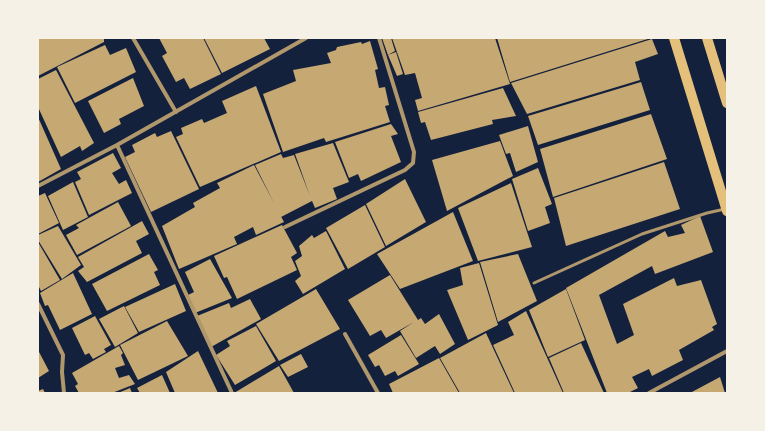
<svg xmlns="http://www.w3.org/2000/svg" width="765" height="431" font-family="'Source Serif 4',serif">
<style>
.building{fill:#c6a872}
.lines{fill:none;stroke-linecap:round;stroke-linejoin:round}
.service{stroke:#b1986c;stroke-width:3}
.minor{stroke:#b1986c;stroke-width:4}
.primary{stroke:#e5c07b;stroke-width:10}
</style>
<rect width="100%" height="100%" fill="#14213d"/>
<path class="building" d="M38,38H104V42L38,76Z
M159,38H203L221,74L190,89L184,78L176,82L162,56L167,53Z
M204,38H264L270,49L222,73Z
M382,38H391L395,51L388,55Z
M392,38H495L510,84L418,111L415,100L422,98L415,73L405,75Z
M497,38H522L530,65L522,38H651L510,82Z
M652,39L658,54L635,62L640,80L527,114L511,83Z
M370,41L378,69L375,70L379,88L385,87L389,105L385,106L390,122L326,142L324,138L283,152L263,94L296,81L293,70L331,63L327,53L336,50L337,47L361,42L362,44Z
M105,45L110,55L126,48L136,72L75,103L57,67Z
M396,52L403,74L397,76L388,55Z
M56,70L94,143L82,151L80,146L61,157L38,107V79Z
M133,78L144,106L119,119L121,124L104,133L88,101Z
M641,82L650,110L538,145L528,116Z
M256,86L281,152L200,187L176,137L183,134L181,128L202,119L204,123L227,113L222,101Z
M503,88L516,116L492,120L493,124L431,140L425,122L421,123L418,112Z
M651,114L667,159L553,197L540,149Z
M38,117L61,169L38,182Z
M391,124L398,134L391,136L401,162L361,181L358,174L349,178L335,142Z
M528,126L538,162L516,172L510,153L506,154L499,135Z
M171,131L199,189L151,212L125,157L135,152L132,145L155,133L157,137Z
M500,141L513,176L447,211L432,160Z
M333,143L349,182L333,188L337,199L315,208L312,201L281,217L255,165L281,154L283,158L294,155L310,196L295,154Z
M113,153L121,168L112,173L119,184L126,180L132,193L89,215L75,182L81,179L77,172Z
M664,162L680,209L566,246L554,198Z
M254,165L284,222L256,235L253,227L234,237L237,244L179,269L162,226L195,207L193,203L220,188L217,183Z
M538,168L552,204L545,207L550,223L528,231L512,179Z
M405,179L426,222L386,246L366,204Z
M73,182L88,217L63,230L48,196Z
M511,183L532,247L478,261L458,208Z
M45,193L59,223L38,234V196Z
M118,202L131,226L77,255L66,235L79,228L76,225Z
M365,205L385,247L348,269L326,228Z
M453,212L473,261L400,289L377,254Z
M700,216L713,252L655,274L652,266L599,295L617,344L634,335L623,304L674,278L677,286L701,280L717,324L712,327L714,330L679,350L683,360L652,376L649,369L632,377L638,388L628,393H607L566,288L665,231L668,237L685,233L681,225Z
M142,221L149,234L136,241L142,253L87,282L78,271L84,267L78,257Z
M282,225L297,253L291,257L297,270L237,299L227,277L224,278L214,256Z
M58,226L81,265L62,279L38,240V235Z
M326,231L345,269L303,294L295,281L301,276L295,261L302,256L299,246L312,235L314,238Z
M38,242L60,280L41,291L38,285Z
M149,254L158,270L154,272L160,285L107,311L92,284Z
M518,254L537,301L498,322L480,262Z
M210,259L232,298L195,313L188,295L194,292L185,272Z
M479,263L498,325L468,340L447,290L463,285L460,268Z
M73,273L92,314L60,330L48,305L45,306L40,293Z
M390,275L418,320L421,318L425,324L439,314L455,344L440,354L435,346L416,358L400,331L414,322L386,338L381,330L370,336L348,300Z
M175,284L186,311L139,332L125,307Z
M316,289L340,329L279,361L256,324Z
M566,289L585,340L548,357L529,310Z
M250,299L261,319L211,347L197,316L229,303L231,308Z
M124,306L138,333L115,347L99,319Z
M526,311L563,393H515L493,345L514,335L508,322Z
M95,316L111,345L104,349L106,352L93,359L89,353L85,355L72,328Z
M167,321L188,356L138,380L120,345Z
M256,326L276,361L235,385L216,355L230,346L227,341Z
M486,333L514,393H460L440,358Z
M401,335L419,364L398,376L395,371L385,376L379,365L375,367L368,355Z
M581,343L604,393H564L549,358Z
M119,346L123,353L121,355L125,365L115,368L119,378L129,375L135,384L112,393H79L75,386L78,384L72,373Z
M38,350L49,371L38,378Z
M198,351L218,393H175L166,372Z
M301,354L308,367L288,377L280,365Z
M439,358L459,393H393L389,384Z
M279,366L294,393H234Z
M162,375L170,393H140L137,388Z
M720,377L725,393H690Z
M130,388L132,393H118Z
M43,389L45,393H38V391Z"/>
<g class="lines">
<path class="service" d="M534,283L642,234L707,213L725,209"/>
<path class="minor" d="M133,38L176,112
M117,145L232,393
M38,186L117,145L306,38
M285,227L405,170L413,163L414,152L379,38
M38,304L63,355L62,372L64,393
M345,334L378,393
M649,393L727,351"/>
<path class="primary" d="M674,38L727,211
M707,38L727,103"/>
</g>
<rect width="765" height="431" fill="none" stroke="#f6f1e7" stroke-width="78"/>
</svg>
